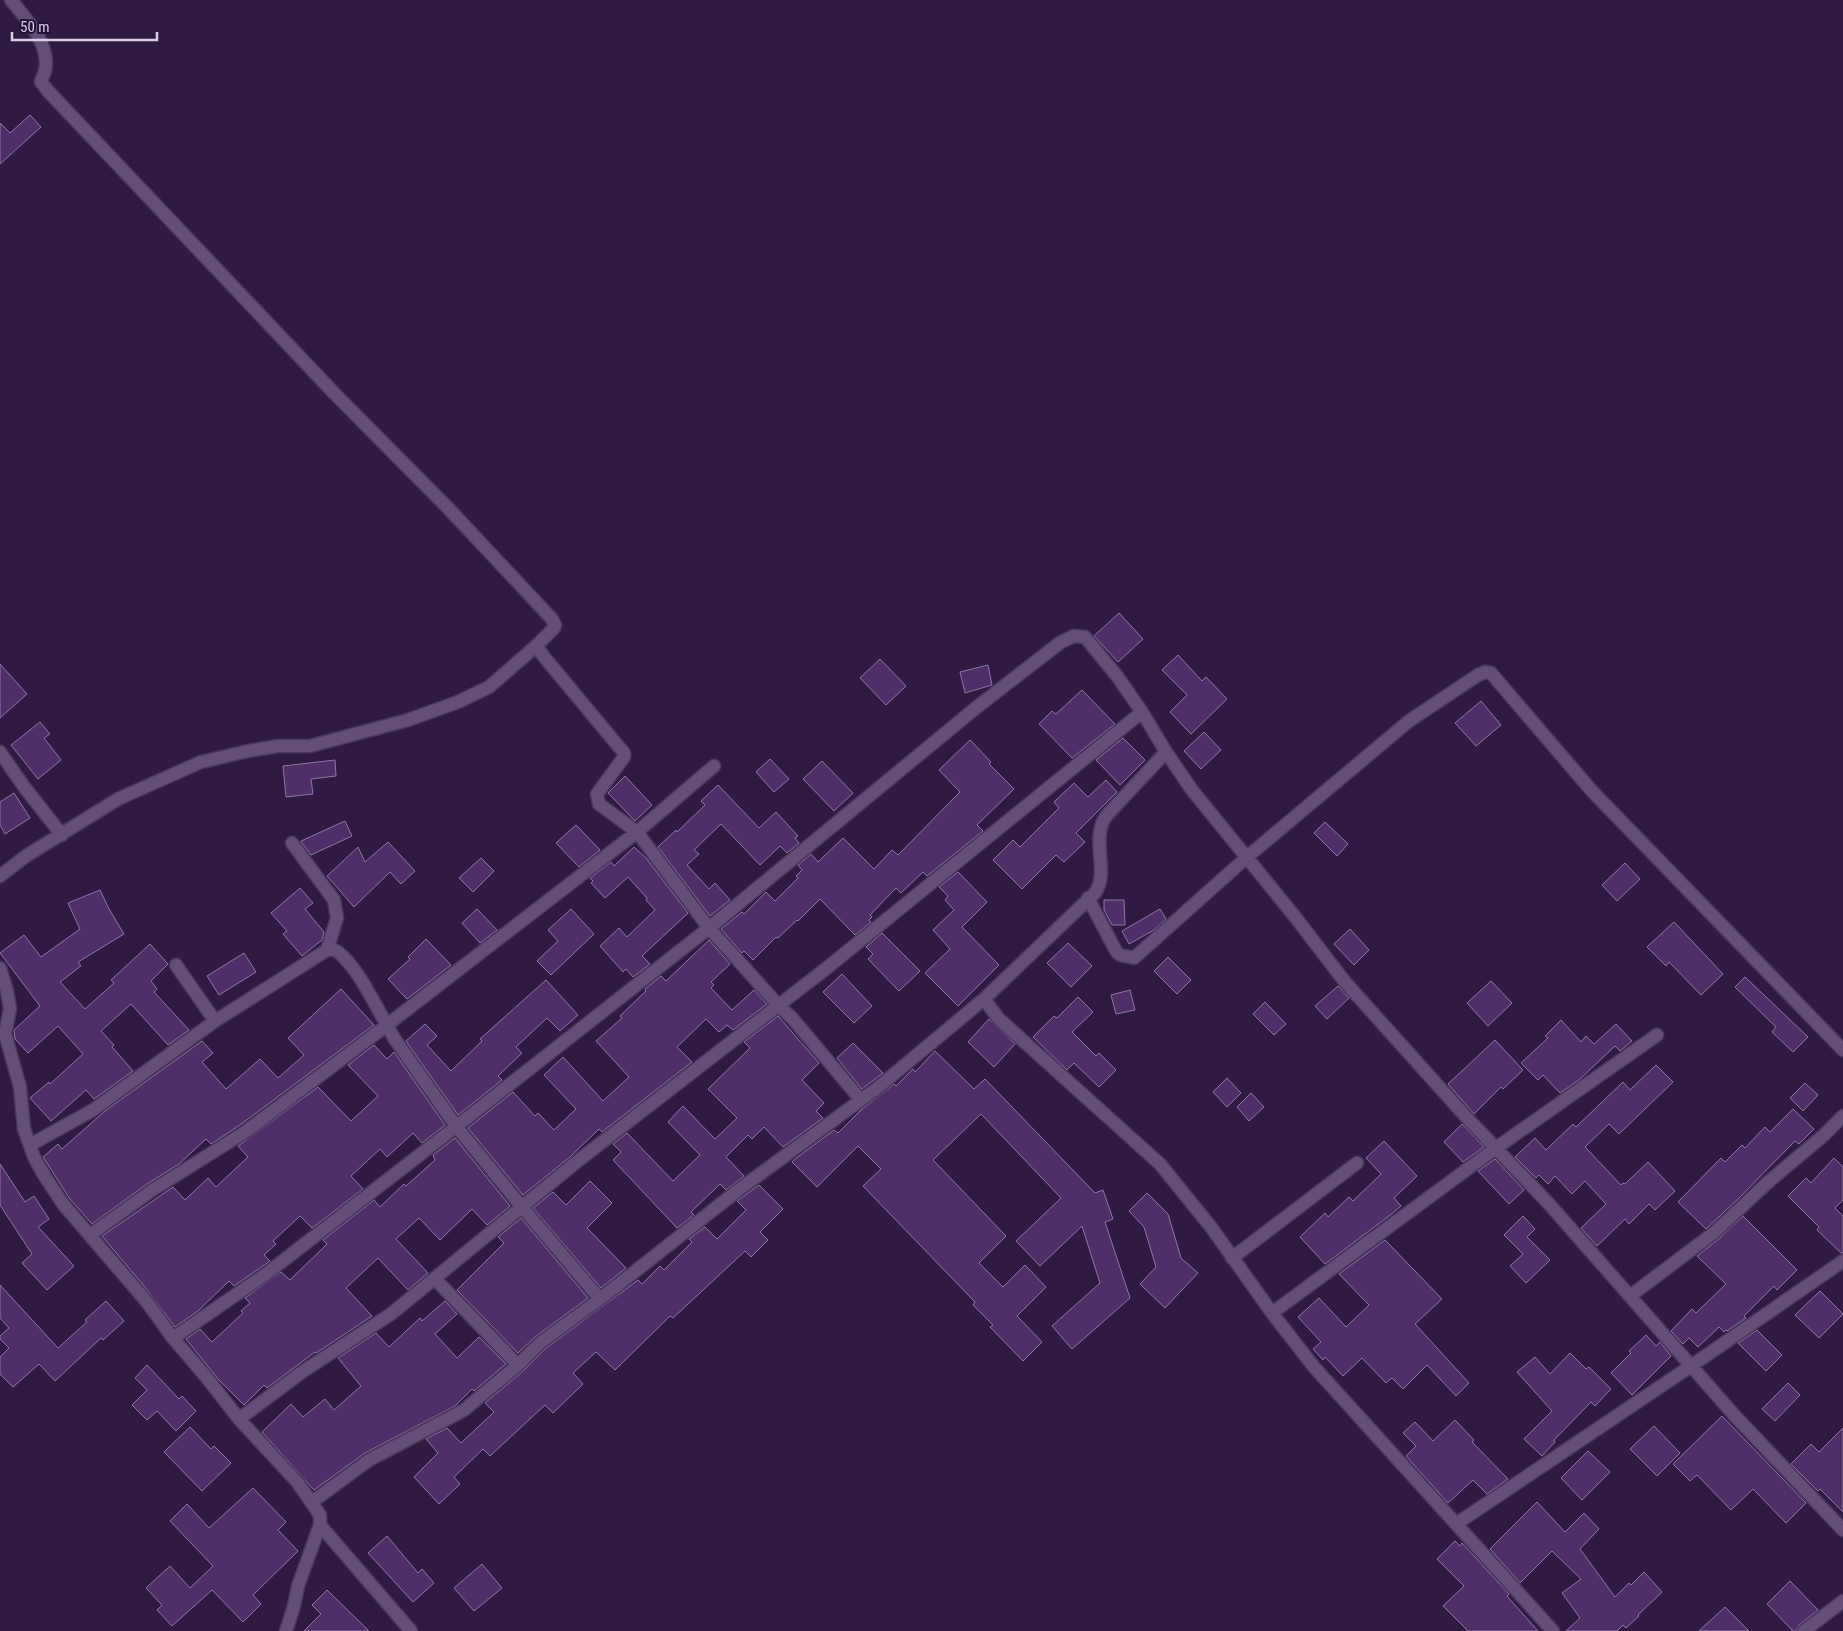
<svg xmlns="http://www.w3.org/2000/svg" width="1843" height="1631" font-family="'Roboto Condensed',sans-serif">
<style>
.building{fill:#502f69;stroke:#8f76a4}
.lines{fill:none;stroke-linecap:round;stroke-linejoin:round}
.street-casing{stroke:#4b375b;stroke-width:15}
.street{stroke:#644d77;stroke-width:12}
</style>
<rect width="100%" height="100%" fill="#301a41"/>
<path class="building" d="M30,115L41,127L0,164V123L10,133Z
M1119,613L1143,639L1118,662L1094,636Z
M1178,655L1202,681L1206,677L1227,699L1191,734L1170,712L1187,695L1162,670Z
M880,659L906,686L886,705L860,678Z
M0,664L27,694L0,718Z
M988,665L992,685L965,693L960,672Z
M1082,690L1115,724L1072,758L1039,724L1052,711L1056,714Z
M1481,701L1501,725L1476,746L1455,723Z
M40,722L50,734L44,738L61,760L38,779L11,745Z
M1204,732L1221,750L1201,769L1184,751Z
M1123,738L1145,760L1120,785L1096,760Z
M970,740L991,762L989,764L1014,789L977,825L983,831L927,876L923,872L901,893L896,888L870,915L872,917L869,920L871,922L855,935L820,899L798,921L797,920L778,938L776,937L753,960L744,951L742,953L721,929L742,912L744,914L766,892L775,901L798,878L796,876L802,870L798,865L811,854L818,862L843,838L874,869L892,850L898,855L960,792L939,770Z
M770,759L789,779L774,792L756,772Z
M335,760L336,776L311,779L313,794L286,797L283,766Z
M822,761L853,793L834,811L803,779Z
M625,776L652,805L635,821L608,793Z
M1106,780L1117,792L1076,833L1085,842L1064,862L1056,855L1022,889L993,860L1013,840L1020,847L1059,808L1054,802L1074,783L1088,797Z
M718,785L759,828L776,812L798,836L795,838L799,843L787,853L780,846L760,865L721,824L694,850L699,854L687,865L709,889L715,883L730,900L710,916L658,847L676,830L677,832L705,805L701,801Z
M14,793L30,818L5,834L0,825V802Z
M345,821L352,836L311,855L302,843L301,841Z
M1325,822L1348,844L1337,856L1314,833Z
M576,825L600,850L579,867L556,843Z
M388,842L415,871L401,884L390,872L354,907L327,876L358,847L365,862Z
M634,847L646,858L688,913L642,956L650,964L633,977L626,969L623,972L600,946L619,928L627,937L655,910L646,900L647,898L628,877L605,898L591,883L593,881L590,878L611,862L614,866Z
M481,858L494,871L473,892L459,878Z
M1625,863L1640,879L1617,901L1602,885Z
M958,872L987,902L962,927L999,965L958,1006L925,973L950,949L933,930L954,910L945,900L948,896L939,887Z
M300,888L313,903L305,909L324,932L322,940L302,956L283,934L287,931L271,913Z
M100,890L109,909L124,934L78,962L81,966L60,982L85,1009L114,983L111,980L150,944L168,964L151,981L157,989L154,992L189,1030L168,1045L131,1004L101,1031L114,1045L112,1047L133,1071L94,1099L86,1090L51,1121L30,1098L49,1082L50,1084L83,1054L58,1026L28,1053L15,1039L14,1030L40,1006L0,953L24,935L41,957L80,929L68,903Z
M1104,900H1124L1125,925H1112L1104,910Z
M477,909L497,930L480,943L462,923Z
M571,909L594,934L551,975L537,961L558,941L548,930Z
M1160,909L1166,919L1154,930L1129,944L1122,931Z
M1674,922L1723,974L1701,995L1669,962L1666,966L1647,947Z
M1350,929L1369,950L1354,965L1334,944Z
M882,933L920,971L899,991L868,959L873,954L866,947Z
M426,939L451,965L407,999L388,979L410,959L408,957Z
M709,940L730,964L711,982L714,985L711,988L732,1010L754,990L767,1004L733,1030L727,1025L719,1032L706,1019L677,1047L692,1062L602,1132L599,1129L570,1157L523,1195L468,1128L513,1092L535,1116L538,1113L554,1130L576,1109L544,1075L563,1057L603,1101L629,1077L596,1041L622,1018L620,1016L646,991L645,989L661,976L666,981Z
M1068,943L1092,966L1071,987L1047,963Z
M244,953L256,972L219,995L207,976Z
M1168,957L1191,980L1177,994L1154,971Z
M842,974L872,1006L854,1023L823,992Z
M1745,977L1808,1037L1793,1052L1772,1032L1776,1027L1735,987Z
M546,980L578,1015L560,1031L547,1018L516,1047L522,1053L498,1076L502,1080L458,1115L406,1041L425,1024L437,1036L427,1045L451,1071L482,1041L480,1039Z
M1491,981L1512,1003L1488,1026L1467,1003Z
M1338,986L1349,998L1327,1019L1315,1006Z
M341,989L374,1025L240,1125L211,1144L206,1139L179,1164L147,1184L92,1224L70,1199L43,1157L58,1144L62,1149L105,1111L202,1041L213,1053L202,1062L226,1089L260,1059L278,1078L304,1055L288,1038Z
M1130,990L1135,1010L1116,1014L1111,995Z
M1078,997L1093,1012L1072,1032L1096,1056L1099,1053L1116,1070L1099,1087L1074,1063L1067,1070L1033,1037L1054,1016L1057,1018Z
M1265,1002L1286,1024L1274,1035L1253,1014Z
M778,1016L819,1063L802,1080L824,1103L816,1111L823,1118L783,1147L764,1127L752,1139L748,1135L726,1157L744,1176L726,1190L720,1184L691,1212L694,1215L677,1228L613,1160L621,1152L613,1144L627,1133L673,1181L700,1155L668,1122L683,1106L715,1139L737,1118L708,1089L750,1048L744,1042Z
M989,1019L1015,1044L994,1067L968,1042Z
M1561,1020L1581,1042L1586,1036L1594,1044L1616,1024L1632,1041L1620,1051L1615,1046L1579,1080L1560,1093L1543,1075L1538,1080L1521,1063L1548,1038L1545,1036Z
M1495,1040L1523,1070L1503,1089L1501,1087L1474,1114L1448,1084Z
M853,1043L883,1073L862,1089L837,1058Z
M374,1045L387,1059L394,1052L445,1125L422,1143L413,1133L387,1157L380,1149L351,1176L363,1189L312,1228L300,1216L273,1241L276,1244L264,1255L270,1261L234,1286L229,1281L198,1311L175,1327L144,1286L102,1236L173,1187L185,1200L208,1178L216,1187L248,1157L238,1146L318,1087L351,1121L378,1096L348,1065Z
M935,1051L974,1089L985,1079L1095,1193L1103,1190L1113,1219L1105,1222L1130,1298L1072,1349L1052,1326L1100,1283L1082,1226L1040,1266L1016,1241L1061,1198L981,1114L933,1160L1006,1236L979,1263L1003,1287L1025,1265L1046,1287L1017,1316L1042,1342L1023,1361L990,1327L993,1325L973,1305L975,1302L863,1186L881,1169L858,1146L817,1187L792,1162L795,1159L834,1130L838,1133L861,1110L894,1084L896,1086L913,1069L915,1072Z
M1656,1065L1673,1082L1619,1134L1609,1124L1585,1147L1621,1185L1623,1183L1625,1184L1648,1162L1675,1191L1655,1210L1649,1204L1629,1224L1625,1219L1597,1246L1581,1228L1606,1204L1585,1181L1572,1194L1555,1176L1548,1184L1539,1175L1536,1178L1515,1157L1535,1138L1546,1150L1573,1124L1576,1127L1623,1082L1630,1090Z
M1227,1078L1241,1093L1227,1107L1213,1092Z
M1805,1083L1818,1095L1803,1111L1790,1098Z
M1251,1093L1264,1107L1249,1121L1237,1107Z
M1793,1109L1814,1129L1799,1144L1795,1141L1739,1198L1706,1229L1678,1202L1721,1158L1725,1162L1742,1145L1745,1148L1765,1127L1770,1132Z
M1462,1124L1484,1147L1463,1162L1444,1142Z
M455,1138L510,1206L487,1225L472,1209L440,1240L419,1218L396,1239L428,1273L408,1290L378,1258L346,1288L372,1316L316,1353L315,1352L267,1388L264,1385L244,1405L218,1379L186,1339L200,1329L212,1342L243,1313L241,1311L250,1303L245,1298L281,1272L290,1280L327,1244L323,1240L374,1200L380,1207L404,1184L406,1186L435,1160L433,1155Z
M1384,1141L1417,1176L1394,1198L1401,1206L1393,1213L1325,1264L1300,1237L1325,1213L1328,1217L1349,1197L1353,1201L1381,1174L1366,1158Z
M1834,1158L1843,1167V1200L1835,1208L1843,1216V1253H1841L1817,1230L1819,1227L1788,1196L1806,1178L1811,1183Z
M1495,1159L1524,1190L1509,1204L1478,1171Z
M0,1164L25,1202L34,1196L49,1219L38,1227L74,1266L47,1290L22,1263L32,1254L0,1205Z
M590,1181L612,1203L587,1228L626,1268L601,1288L533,1208L553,1192L566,1205Z
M759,1185L783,1209L760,1232L768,1240L751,1257L745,1251L673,1318L670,1316L615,1370L596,1352L573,1373L583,1384L553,1413L545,1405L490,1456L483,1449L454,1477L460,1484L439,1504L414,1477L438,1453L426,1439L447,1428L461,1443L494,1412L485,1403L523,1371L545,1349L638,1280L642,1284L660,1266L664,1270L692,1242L689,1239L705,1227L717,1239L746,1210L737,1201Z
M1147,1193L1168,1214L1181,1258L1198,1273L1165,1308L1140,1284L1156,1267L1144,1227L1129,1211Z
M1523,1216L1535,1229L1527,1237L1550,1260L1526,1283L1510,1266L1523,1254L1504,1235Z
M1743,1216L1797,1270L1777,1290L1774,1286L1744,1316L1746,1318L1727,1331L1726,1330L1724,1332L1719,1327L1698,1347L1689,1338L1683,1344L1671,1331L1692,1309L1696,1313L1726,1284L1697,1256L1720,1238Z
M521,1218L588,1298L535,1337L518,1353L457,1290L504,1243L498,1237Z
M1385,1240L1442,1299L1415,1324L1469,1383L1456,1396L1427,1365L1403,1389L1392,1378L1386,1383L1362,1358L1343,1376L1325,1357L1323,1360L1313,1349L1321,1342L1298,1317L1319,1298L1346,1327L1369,1305L1339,1274Z
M0,1285L58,1348L87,1322L85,1320L106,1301L124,1321L103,1340L101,1338L55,1381L39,1364L13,1387L0,1374V1357L9,1348L0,1339V1336L9,1328L0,1318Z
M1820,1291L1843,1314L1819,1338L1795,1315Z
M445,1301L457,1314L435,1334L457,1358L479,1337L506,1364L474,1391L472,1389L455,1406L365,1453L314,1490L262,1432L291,1404L303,1417L325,1399L334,1410L361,1386L338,1358L376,1333L389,1347L420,1318L422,1321Z
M1757,1330L1782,1355L1766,1371L1738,1343Z
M1646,1335L1656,1346L1660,1342L1671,1356L1632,1395L1611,1373L1631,1353L1629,1351Z
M1570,1353L1586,1369L1589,1367L1611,1389L1595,1406L1591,1402L1554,1440L1555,1442L1542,1456L1524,1439L1552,1411L1517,1372L1535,1357L1550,1374Z
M147,1365L179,1399L182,1396L196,1411L176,1431L157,1411L147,1420L132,1405L147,1390L135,1378Z
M1788,1383L1800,1395L1775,1421L1762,1409Z
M1722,1416L1806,1503L1786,1523L1753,1489L1731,1510L1697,1475L1690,1481L1673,1464Z
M1455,1420L1474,1440L1472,1442L1508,1479L1487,1494L1473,1480L1448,1503L1406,1456L1416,1446L1403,1433L1415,1422L1433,1441Z
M1654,1426L1680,1453L1657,1476L1630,1449Z
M190,1427L211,1449L214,1446L231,1463L202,1491L164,1452Z
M1843,1428V1512L1820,1489L1818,1491L1791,1464L1811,1444L1819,1452Z
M1588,1451L1610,1472L1582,1500L1561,1478Z
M253,1488L286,1522L278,1530L298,1551L253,1595L261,1604L243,1622L212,1590L172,1626L157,1610L162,1605L146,1588L170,1566L190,1588L213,1566L170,1521L187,1504L209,1528Z
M1537,1502L1565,1532L1584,1513L1599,1529L1580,1549L1615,1597L1629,1583L1631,1585L1644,1572L1662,1592L1638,1615L1639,1616L1626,1628L1623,1625L1617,1631H1566L1580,1618L1562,1593L1581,1579L1552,1551L1520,1583L1490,1549Z
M387,1536L418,1573L422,1569L434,1583L413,1602L368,1553Z
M1455,1541L1460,1546L1462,1543L1509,1594L1507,1596L1538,1631H1468L1443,1606L1464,1586L1437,1559Z
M482,1564L502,1588L474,1611L454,1588Z
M1790,1581L1818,1610L1799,1625L1796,1631H1793L1767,1604Z
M327,1590L369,1631H304L321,1614L312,1605Z
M1725,1607L1749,1631H1699Z"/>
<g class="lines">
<defs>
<path id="street" d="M11,0C26,19 51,44 45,71C44,74 42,78 41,82L48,91L334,393L449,509L552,619L555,625L554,628L536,646L545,658L624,753V757L597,794L599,804L637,832L709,928L779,1006L792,1018L861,1100
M0,752L25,788L62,835
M292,843L334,900L337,918L327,950
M0,876L26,856L118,799L201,762L248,751L278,746H310L408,720L458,702L489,687L536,646
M1088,898L1116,951L1120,955L1134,958L1247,857L1409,721L1478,675L1485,672L1491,673L1591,790L1843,1050
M176,965L215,1021
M0,968L7,991L10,1009L5,1034L20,1087L24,1129L34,1157L44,1175L63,1204L147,1302L173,1338L207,1378L239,1419L298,1483L320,1515V1525L298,1586L294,1606L286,1631
M984,999L1095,893C1110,871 1090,840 1106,816L1166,752
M30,1145L93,1110L215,1021L327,950C332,950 335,949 338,952C359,969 373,1002 387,1025L637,832L714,766
M90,1235L151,1191L245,1132L387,1025L394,1038L456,1126L522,1207L600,1299L741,1188L876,1089L984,999L999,1019L1160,1164L1211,1227L1272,1313L1314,1367L1553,1631
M1232,1258L1357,1163
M435,1279L518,1365
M1630,1296L1715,1232L1767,1183L1824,1135L1843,1116
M1272,1313L1496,1148L1657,1035
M173,1338L266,1274L453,1129L709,928L977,707L1061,642L1074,636L1085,637L1117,676L1142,712
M239,1419L302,1372L391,1314L579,1160L828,967L1142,712L1166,752L1192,790L1296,918L1345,982L1468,1119L1550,1205L1735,1416L1843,1530
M312,1502L369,1460L464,1410L518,1365L540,1343L600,1299
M1456,1524L1691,1366L1843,1261
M320,1525L411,1631
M1804,1631L1843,1601"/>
</defs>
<use href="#street" class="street-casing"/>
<use href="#street" class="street"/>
</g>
<path d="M12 32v8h145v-8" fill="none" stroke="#dacde6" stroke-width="2.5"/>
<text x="20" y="32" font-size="15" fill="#dacde6" stroke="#271036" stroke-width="4" paint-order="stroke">50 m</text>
</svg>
